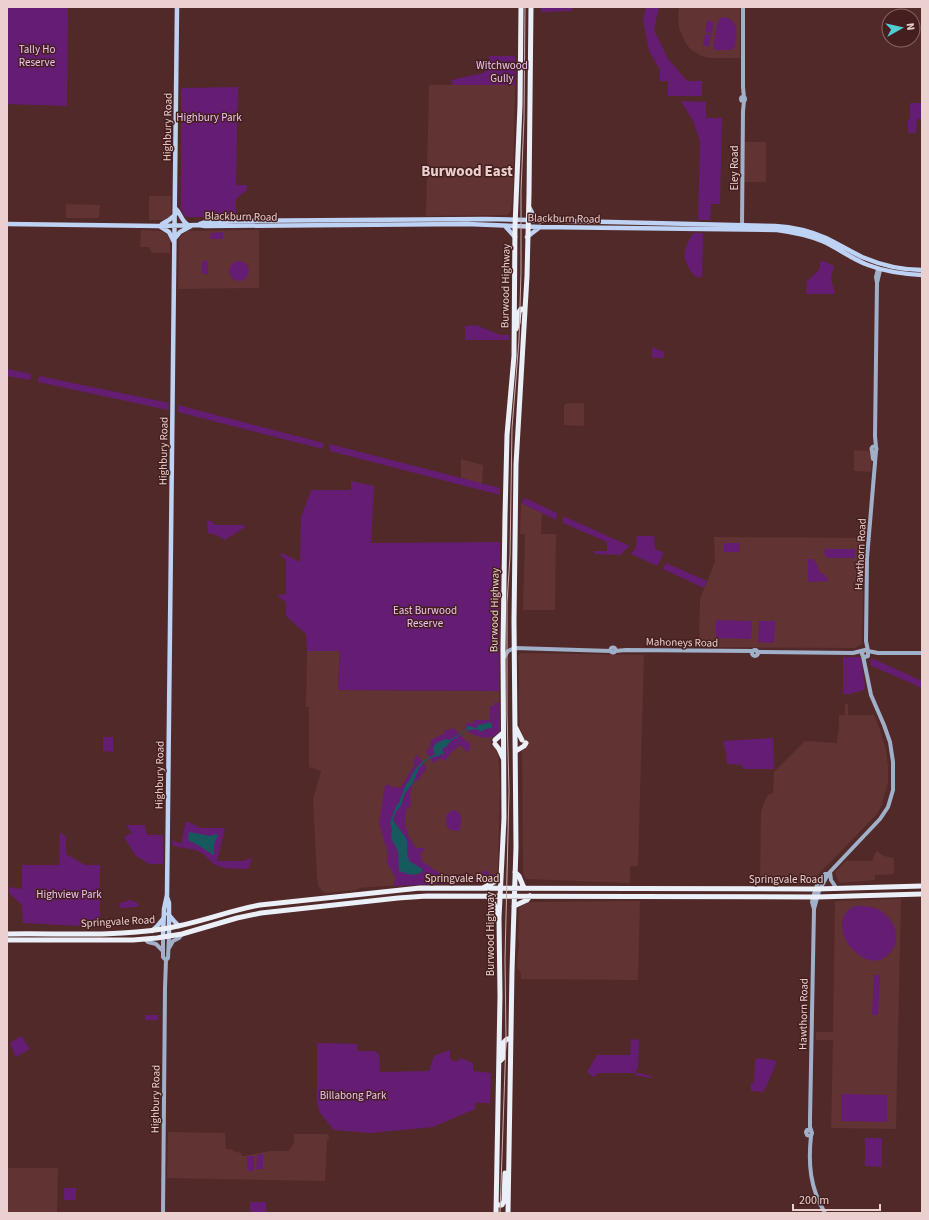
<svg xmlns="http://www.w3.org/2000/svg" width="929" height="1220" font-family="'Source Sans 3',sans-serif">
<style>
.built{fill:#613333}
.green{fill:#651d74}
.water{fill:#175a5e}
.lines{fill:none;stroke-linecap:round;stroke-linejoin:round}
.secondary{stroke:#a1b0c9;stroke-width:4}
.primary{stroke:#bed2f3;stroke-width:4.5}
.highway{stroke:#ebeff7;stroke-width:5}
.tram{stroke:#caadad;stroke-width:1}
.labels{text-anchor:middle;stroke-width:3;stroke-linejoin:round;paint-order:stroke}
.park-label{font-size:11px;fill:#ebc4f4;stroke:#451f1f}
.street-label{font-size:11px;fill:#ead0cf;stroke:#451f1f}
.district-label{font-size:15px;font-weight:bold;fill:#ead0cf;stroke:#451f1f}
</style>
<rect width="100%" height="100%" fill="#512929"/>
<path class="built" d="M679,7H740V58H710L701,56L690,49L685,42L679,28L678,16Z
M429,85H515L513,192L511,211L507,215L426,216Z
M744,142H766V182H744Z
M149,196H171V214L169,218L165,220H149Z
M66,204L100,205L99,218H66Z
M141,230L161,231L166,233L168,236L170,241V253H152L149,247H140Z
M259,230V288L178,289L179,238L187,231Z
M568,403H584V426L564,425V405Z
M854,450L870,451L872,454L871,472L854,471Z
M461,459L483,465L482,484L461,478Z
M521,503L542,513L541,534H556L555,610H523L525,534H520Z
M714,537L864,538L862,644L855,648L699,647L700,599L715,562Z
M307,651H340L338,690L499,691L500,731L496,735L491,738V746L496,748L498,751L500,784L498,867L497,875L494,879L484,882L398,885L360,888L356,890L326,893L322,891L318,885L317,877L313,800L321,771L309,767V707H306Z
M521,653L644,655L638,866H630V883L526,879L523,874L522,736L523,735L520,728L519,707V666L518,659V656Z
M845,704H848V715H874L880,730L886,749L888,767V783L881,807L877,814L813,880L811,883L762,884L760,881L761,813L763,805L768,795L773,793L774,772L805,741L837,743L838,732L839,731V715H845Z
M876,851L884,856L894,858V874L875,875V880L839,883L835,872L846,861H872Z
M901,899L896,1129L831,1128L833,1040H816V1032H833L835,901Z
M640,901L638,980L521,979V973L517,967L518,949L519,948L518,938L519,907L528,902Z
M168,1132L225,1133L226,1149L233,1150V1151L241,1153L242,1156H244L270,1151H289L294,1143V1134H327L330,1138L327,1140L325,1181L167,1178Z
M7,1168H58L57,1213H7Z"/>
<path class="green" d="M7,7H68L67,106L7,104Z
M541,7H572V11L541,12Z
M646,7H659L654,30L668,59L687,81H702V96H668V81H660V70L649,51L643,20Z
M722,17C736,18 737,27 736,38C735,43 736,47 732,50H715L713,47L718,21Z
M707,21L714,22L712,34L705,32Z
M705,34L711,35L709,47L703,45Z
M489,56H515V85H453L451,80L483,73L490,67Z
M238,87L236,185H247V190L236,199V217H186L183,213L181,208V90L183,88Z
M681,101L706,102V118H722L720,204H711L710,220H698L700,142L694,123Z
M910,103H922V119H917L916,133H908V119H910Z
M223,232V239H210V233Z
M693,233H703L702,276L699,278C693,275 691,272 688,266C680,254 687,245 693,233Z
M821,260L834,266L831,278L835,294H806L807,281L819,270Z
M202,261H208V274H202Z
M229 271a10 10 0 1 1 20 0a10 10 0 1 1-20 0Z
M476,325L500,335H509V340H465V326Z
M652,347L664,352V358H652Z
M7,369L31,374L30,380L7,376Z
M39,376L169,403L168,410L38,382Z
M178,405L323,443V449L178,412Z
M329,444L500,488V495L330,451Z
M351,481L374,486L371,543L500,542L499,691L338,690L340,651H307L306,634L286,616V602L279,597L278,595L286,594V560L280,555L282,553L300,562L301,517L311,490H351Z
M525,498L557,513L556,520L521,503Z
M563,516L630,546L620,555L594,554V551H607V542L563,523Z
M207,519L216,525H244L245,527L225,540L217,535L208,533Z
M637,536H654L655,549L664,553L657,566L631,554L636,547Z
M724,543H740V552H724Z
M826,547L827,549H855V558H827L824,554Z
M808,559H813L818,566L817,567L821,574L823,573L829,581L809,582L808,581Z
M666,563L707,581L704,588L663,569Z
M716,620L752,621L751,639L716,638Z
M759,621H775L774,643L758,642Z
M843,657H859L861,659L865,688L864,690L851,694H843Z
M871,658L922,681V688L870,665Z
M494,702L499,703L500,730C494,743 473,737 465,729L466,723H474V720H490V706H494Z
M454,728L465,740L471,744L468,753L460,745L455,750L451,752L449,756L444,761L440,758L434,763L430,759L426,751L430,747L431,740L445,733L444,731Z
M103,737H113V752L103,751Z
M773,738L774,769H743L742,765L727,764L726,753L723,741Z
M417,755L427,768L418,780L414,782L410,793L411,804L409,808L407,809L406,811L405,824L409,837L416,848H425L424,851L420,853L422,858L421,860C441,875 442,877 467,874L468,877L478,876L485,870L490,874H494L495,878L494,879L484,882L393,886L396,878L387,863L388,853L379,823L385,786L387,784C391,786 397,789 401,787L415,764L413,762Z
M453,810C464,812 462,823 459,831L451,830L447,827C445,818 445,814 453,810Z
M186,821L201,828H225L217,861H245L251,857L250,866L246,869L224,868L214,864L203,854L196,850L173,846L172,840L181,844Z
M126,825H145L146,832L148,835H163V864H149L136,856L124,837L132,833Z
M60,832L66,837V854L85,865H100V927L23,923L22,905L9,893V887L22,889V865H59Z
M130,900L138,903L139,905L137,907L121,908L119,906L120,903Z
M855,906C863,906 872,906 879,910C895,918 903,941 889,954C864,980 820,922 855,906Z
M874,975H880L878,1015H872Z
M145,1015H158V1020H145Z
M21,1036L30,1049L16,1057L10,1043Z
M631,1039L639,1040L638,1068L635,1072L651,1076V1078L635,1075V1073H599L593,1077L587,1072L597,1055H630Z
M317,1043L357,1044V1051H374L379,1054L380,1072L429,1071L434,1056L450,1050V1058L453,1061H458L461,1058L473,1063V1071L491,1073L490,1103H475V1109L433,1127L370,1133L334,1130L320,1113L317,1103Z
M760,1058L777,1061L767,1085L763,1092L751,1091V1083H754L755,1060Z
M841,1094L887,1095V1122L841,1121Z
M865,1138H882V1167L865,1166Z
M257,1154H263V1169H256Z
M247,1156H254V1171H247Z
M64,1188H76V1200H64Z
M250,1202H266V1213H250Z"/>
<path class="water" d="M489,722L492,724V728L485,729L480,732L478,729L469,730H467L451,741L446,747L443,748L442,750L444,753L443,755L440,754L438,757L436,756L426,760L419,768L413,783L405,793L401,806L396,811L393,820L406,838L407,842V852L409,861L422,869V872C415,877 406,874 399,871L398,851L392,840L391,835L392,829L390,823L396,806L400,802V799C404,792 403,786 410,780C411,773 420,763 426,759C429,757 433,756 435,754L433,749L435,744L445,739L450,740L466,730L467,726L477,728L478,725L484,724Z
M189,832L210,836L216,834L218,836C214,842 213,847 214,854L213,855L198,845L188,840Z"/>
<g class="lines">
<path class="secondary" d="M743,7V87L744,98
M741 99a2 2 0 1 1 4 0a2 2 0 1 1-4 0Z
M742,225L743,111L744,101
M877,283L880,270
M871.5 449a2.5 2.5 0 1 1 5 0a2.5 2.5 0 1 1-5 0Z
M876,447L875,436L877,283L876,277L878,269
M872,451L873,459
M610.5 650a2.5 2.5 0 1 1 5 0a2.5 2.5 0 1 1-5 0Z
M752 653a3 3 0 1 1 6 0a3 3 0 1 1-6 0Z
M615,651L626,650L753,651
M868,651L866,641L867,558L876,451
M868,651L878,653H922
M757,652L853,653L865,650L868,651V656L865,657L863,656L862,654L863,651
M503,659L508,651L515,648L611,651
M830,872L831,880L837,889
M814,909L819,891L828,874
M163,937V957L166,960
M145,939L148,942L156,944L163,951
M169,948L173,941L179,938L182,934
M811,1131L807,1130L806,1132L807,1135L811,1136L812,1133L810,1127V1119L814,909L812,902L814,894L817,885L825,874H828L880,819L888,807L893,790V762L890,742L884,725L871,695L863,656
M811,1136C808,1164 810,1188 825,1213
M163,1213L165,988L166,960L168,958L169,936"/>
<path class="primary" d="M529,207L534,216L540,221
M175,208C181,213 181,221 188,225
M7,224L159,226L198,225L205,226L467,224L540,227L777,230C792,232 808,235 822,241C838,248 852,259 868,265C886,272 903,274 922,275
M162,224L169,220L175,215
M200,224L206,222L233,221L485,219L775,226C793,227 810,231 826,238C838,244 850,251 862,257C881,265 901,270 922,270
M505,226L515,237
M161,227L169,232L174,242
M527,237L540,227
M175,238L180,232L191,226
M167,897L169,903V936
M168,914L174,921L179,926
M152,931L159,924L163,919
M163,937L164,909L167,895L177,7"/>
<path class="highway" d="M516,329L518,323L519,312L521,309H525
M515,726L522,740
M495,740L503,733
M495,744L499,749L503,758
M516,751L524,746L526,743
M515,872L519,876L524,888
M483,888L494,882L501,876
M487,896L494,904L498,914
M514,906L527,900L530,896
M7,934C59,933 111,937 162,929C196,924 227,911 260,905L420,888L816,889L922,886
M7,940H133L157,938L182,934L237,918L261,913L398,898L427,896L817,897L922,894
M500,1061L503,1058L504,1042L507,1039H511
M496,1205H502L504,1201L505,1173
M496,1213L500,996L499,918L504,818L503,648L505,516L507,435L514,356L515,226L520,105L521,7
M508,1213L512,971L516,847L514,620L516,464L527,276L529,194L531,7"/>
<path class="tram" d="M500,1213L506,1040L505,959L509,791L507,713V603L510,556L512,428L519,340L521,272V191L524,118L525,7"/>
</g>
<g class="labels">
<g class="park-label">
<text x="37" y="53">Tally Ho<tspan x="37" dy="13">Reserve</tspan></text>
<text x="502" y="69">Witchwood<tspan x="502" dy="13">Gully</tspan></text>
<text x="209" y="121">Highbury Park</text>
<text x="425" y="614">East Burwood<tspan x="425" dy="13">Reserve</tspan></text>
<text x="69" y="898">Highview Park</text>
<text x="353" y="1099">Billabong Park</text>
</g>
<g class="street-label">
<text transform="translate(167 127) rotate(-89)" y="4">Highbury Road</text>
<text transform="translate(734 168) rotate(-90)" y="4">Eley Road</text>
<text transform="translate(241 216) rotate(1)" y="4">Blackburn Road</text>
<text transform="translate(564 218) rotate(1)" y="4">Blackburn Road</text>
<text transform="translate(505 286) rotate(-89)" y="4">Burwood Highway</text>
<text transform="translate(163 451) rotate(-89)" y="4">Highbury Road</text>
<text transform="translate(860 554) rotate(-87)" y="4">Hawthorn Road</text>
<text transform="translate(494 610) rotate(-89)" y="4">Burwood Highway</text>
<text transform="translate(682 642) rotate(1)" y="4">Mahoneys Road</text>
<text transform="translate(159 775) rotate(-89)" y="4">Highbury Road</text>
<text x="462" y="882">Springvale Road</text>
<text x="786" y="883">Springvale Road</text>
<text transform="translate(118 921) rotate(-3)" y="4">Springvale Road</text>
<text transform="translate(490 934) rotate(-90)" y="4">Burwood Highway</text>
<text transform="translate(803 1014) rotate(-89)" y="4">Hawthorn Road</text>
<text transform="translate(155 1099) rotate(-89)" y="4">Highbury Road</text>
</g>
<g class="district-label">
<text x="467" y="176">Burwood East</text>
</g>
</g>
<rect width="929" height="1220" fill="none" stroke="#ead0cf" stroke-width="16"/>
<g transform="translate(901 28) rotate(82)"><circle r="19" fill="#451f1f" stroke="#876665"/>
<path d="M0-3L7 15L0 10L-7 15Z" fill="#51ccd3"/>
<text y="-6" font-size="11" font-weight="bold" text-anchor="middle" fill="#ead0cf">N</text>
</g>
<path d="M793 1204v6h87v-6" fill="none" stroke="#ead0cf" stroke-width="2"/>
<text x="799" y="1204" font-size="12" fill="#ead0cf" stroke="#451f1f" stroke-width="3" paint-order="stroke">200 m</text>
</svg>
